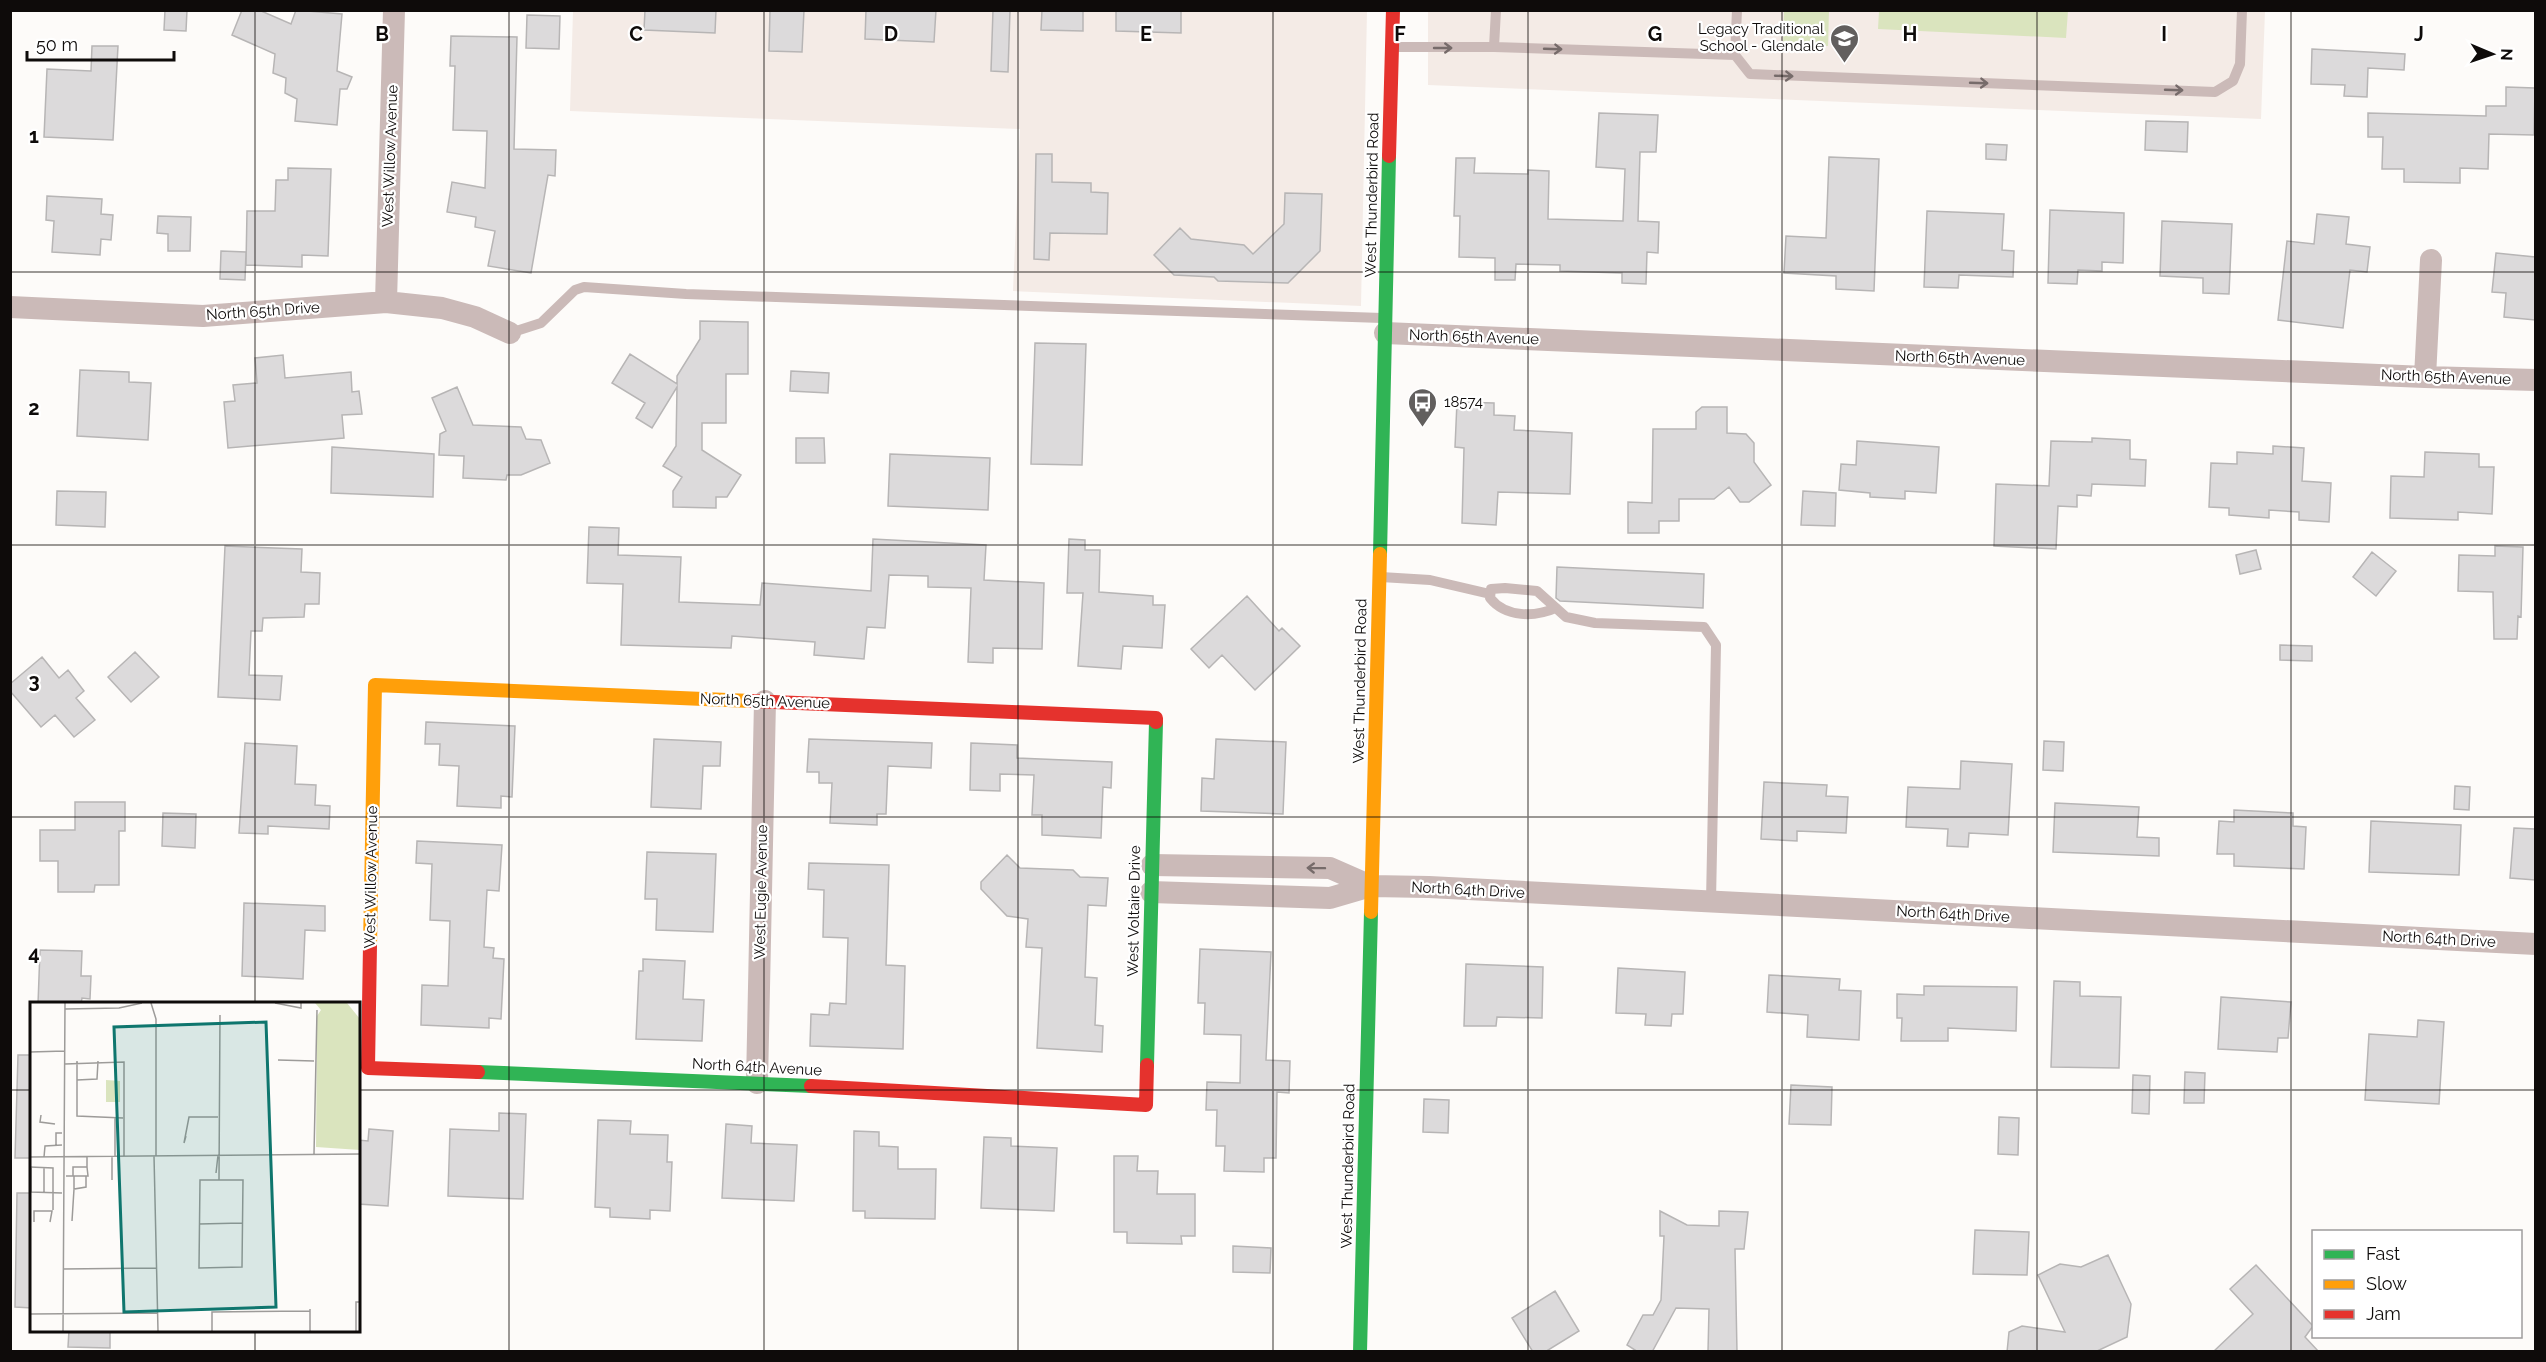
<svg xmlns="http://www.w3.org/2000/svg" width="2546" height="1362" font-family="Raleway,sans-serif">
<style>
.built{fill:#f4ebe6}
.park{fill:#dae4be}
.building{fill:#dcdadb;stroke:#b7b5b5;stroke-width:1.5}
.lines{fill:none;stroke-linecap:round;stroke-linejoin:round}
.lane{stroke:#cbbab8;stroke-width:10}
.street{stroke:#cbbab8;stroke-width:22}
.fast{stroke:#30b455;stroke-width:14}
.slow{stroke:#ff9f0a;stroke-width:14}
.jam{stroke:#e5322d;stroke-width:14}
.oneway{stroke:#766b6a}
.grid{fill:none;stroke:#0e0b0a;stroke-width:1.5;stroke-opacity:0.55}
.labels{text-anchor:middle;stroke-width:4.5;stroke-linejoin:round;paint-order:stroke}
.poi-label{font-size:15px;fill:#0e0b0a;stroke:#fff;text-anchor:end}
.street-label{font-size:15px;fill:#0e0b0a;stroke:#fff}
.inset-road{fill:none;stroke:#9d9b99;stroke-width:1.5}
.view{fill:#0f766e;fill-opacity:0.15;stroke:#0f766e;stroke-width:3}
.inset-edge{fill:none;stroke:#0e0b0a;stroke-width:3}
.grid-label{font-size:20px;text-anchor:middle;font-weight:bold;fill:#0e0b0a;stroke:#fff;stroke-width:4.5;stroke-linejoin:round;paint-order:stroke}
</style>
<rect width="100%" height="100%" fill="#fdfbf9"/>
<path class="built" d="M573,11H1367L1361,306L1013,291L1020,129L570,111Z
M1428,11H2265L2261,119L1428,85Z"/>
<path class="park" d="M1784,11H1829L1828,46L1783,44Z
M1879,11H2068L2066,38L1878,29Z"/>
<path class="building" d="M165,10H187L186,31L164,30Z
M242,10H259L291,24L296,10L342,14L337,71L352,77L347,89H340L337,125L295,121L297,99L285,93L286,78L273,73L275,54L232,35Z
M645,10H716L715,33L644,30Z
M770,10H804L802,52L769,51Z
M866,10H936L934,42L865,39Z
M993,10H1010L1008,72L991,71Z
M1042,10H1083V31L1041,30Z
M1116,10H1181V33L1116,31Z
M527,15L560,16L559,49L526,48Z
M451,36L517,37L514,149L556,150L555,176L548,175L531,273L488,266L495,231L475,227L476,217L447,212L452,182L485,188L487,131L453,130L455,66H450Z
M92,46H118L113,140L44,137L47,69L91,71Z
M2312,49L2405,54L2404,70L2368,68L2367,97L2344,96L2345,85L2311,84Z
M2506,87L2535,88L2534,135L2489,134L2488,169L2460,168V183L2404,182V169H2382L2383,137H2368V113L2486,116V106H2506Z
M1599,113L1658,115L1656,152H1640L1638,221L1659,222L1658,253L1647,252L1646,284L1622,283V273L1560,271V265L1516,264L1515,280H1495V258L1459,257L1460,216H1454L1456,158H1475L1474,173L1528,174V170L1549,171L1548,219L1623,221L1625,169L1596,167Z
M2146,121L2188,122L2187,152L2145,150Z
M1986,144L2007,145L2006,160L1986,159Z
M1036,154H1052V182L1091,183V192L1108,193L1107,234L1050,233L1049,260L1034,259Z
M1829,157L1879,159L1874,291L1836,289V276L1784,273L1786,236L1826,238Z
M288,168L331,169L328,256L302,255V267L246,265L247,211H275L276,180H288Z
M1285,193L1322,194L1320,251L1288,283L1218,281L1214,277L1174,275L1154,255L1180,228L1191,239L1244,245L1253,254L1284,224Z
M47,196L102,199L101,214L113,215L111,240L101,239L100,255L52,252L54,221L46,220Z
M2050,210L2124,213L2123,263L2102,262V271L2078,270L2077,284L2048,283Z
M1927,211L2004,214L2002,250L2014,251L2013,277L1959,275L1958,288L1924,287Z
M2317,214L2349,217L2346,244L2370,247L2367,272L2350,270L2343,328L2278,320L2287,241L2314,244Z
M158,216L191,217L190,251H168V234L157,233Z
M2162,221L2232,224L2229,294L2203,293V278L2160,276Z
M221,251L246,252L245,280L220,279Z
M2496,253L2535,257V320L2504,317L2506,293L2492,292Z
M700,321L748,322V374H726V423H702V450L741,475L727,497H716V508L673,507V491L682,477L663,466L676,446L677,387L652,428L636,418L645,403L612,383L630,354L677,384V376L700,339Z
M1035,343L1086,344L1082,465L1031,464Z
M283,355L285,378L351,372L352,392L359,391L362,414L342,415L344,438L228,448L224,402L235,401L233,385L257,383L255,358Z
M80,370L129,372V382L151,383L148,440L77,436Z
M791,371L829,373L828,393L790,391Z
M457,387L473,425L521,427L526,439L541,440L550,463L521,475H507L506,480L463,478L464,456L439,455L440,434L446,431L432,398Z
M1457,402L1494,403V415L1515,416L1514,430L1572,433L1570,494L1498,492L1496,525L1462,523L1464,448L1455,447Z
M1702,407H1727V433L1746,434L1754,443V462L1771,485L1749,502H1740L1729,487L1714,499H1679V521H1659V533H1628V502L1652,503L1653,429H1696V412Z
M796,438H824L825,463H796Z
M2092,438L2130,440V459L2146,460L2145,486L2092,484L2091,496L2077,495V507L2058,506L2056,549L1994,546L1996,484L2049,486L2051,441L2092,442Z
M1857,441L1939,447L1936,493L1905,491V499L1870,497V493L1839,490L1841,464L1856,465Z
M2273,446L2304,448L2302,481L2331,483L2329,522L2299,520V512L2269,510V518L2229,515V508L2209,507L2211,463L2237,464V452L2273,454Z
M332,447L434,454L433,497L331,493Z
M2425,452L2479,454V467H2494L2492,514L2458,512V520L2390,518L2391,476L2424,477Z
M890,454L990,458L988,510L888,506Z
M57,491L106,492L105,527L56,525Z
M1803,491L1836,493L1835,526L1801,525Z
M589,527L619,528L618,555L681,557L679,602L760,605L762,583L871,591L873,539L986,545L984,580L1044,583L1042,649L993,648V663L968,662L971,588L928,587V576L889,575L885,628L867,627L864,659L814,655L815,642L732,636L731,648L621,645L623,584L587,583Z
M1069,539L1085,540V550H1100L1099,592L1153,596V605H1165L1162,648L1123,646L1121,669L1078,666L1083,593H1067Z
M225,546L302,549L301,572L320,573L319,604H305L304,617L263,618L262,631H251L249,675L282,676L280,700L218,697Z
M2495,546L2523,547L2521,617L2518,616L2517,639H2494L2493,592L2458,591L2459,555L2495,556Z
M2256,550L2261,569L2240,574L2236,555Z
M2372,552L2396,571L2376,596L2353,577Z
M1557,567L1704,574L1703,608L1560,601L1556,598Z
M1247,596L1279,631L1282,628L1300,646L1255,690L1222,655L1209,668L1191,649Z
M2280,645L2312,646V661L2280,660Z
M135,652L159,677L131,702L108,677Z
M42,657L59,678L68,670L84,691L76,698L95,720L74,737L55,715L41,727L10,691V684Z
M426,722L515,726L512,797L501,796V808L457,806L459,766L439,765L440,744H425Z
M654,739L721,742L720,766H703L701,809L651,807Z
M809,739L932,743L931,768L888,766L886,814H877V825L830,823L832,783H819V772H807Z
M1216,739L1286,742L1283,814L1201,811L1202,778L1214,779Z
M2044,741L2064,742L2063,771L2043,770Z
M245,743L297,746L295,784L316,785L315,805L330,806L329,829L268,826V834L239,833Z
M971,743L1017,745V758L1112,762L1111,788L1103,787L1101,838L1042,835V815H1032L1034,775L1000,774V791L970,790Z
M1961,761L2012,764L2008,835L1969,833L1968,847L1947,846L1948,829L1906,827L1908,787L1960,789Z
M1764,782L1827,785L1826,796L1848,797L1846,833L1797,831V841L1761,839Z
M2455,786L2470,787L2469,810L2454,809Z
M75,802H125V831H119V885H95L94,892H58V861H40V830H75Z
M2055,803L2139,807L2137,837L2159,838V856L2053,852Z
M2234,810L2293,813V826L2306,827L2304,869L2234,866V854H2217L2219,821L2234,822Z
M163,813L196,814L195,848L162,846Z
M2371,821L2461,825L2459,875L2369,872Z
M2514,828L2535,829V880L2510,878Z
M417,841L502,845L499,891L487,890L484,947L494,948L493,958L504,959L501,1019L489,1018V1028L421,1025L422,985L448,986L450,921L430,920L432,864L416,863Z
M647,852L716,854L713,932L656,930L657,899H645Z
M1007,855L1020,868L1073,870L1080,877L1108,878L1106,906L1088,905L1085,977L1097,978L1095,1025L1103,1026L1102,1052L1037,1048L1042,948L1026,947L1028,919L1007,916L981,889V882Z
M809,863L889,865L886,965L905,966L903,1049L810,1046L811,1014L829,1015L830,1003L846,1004L848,938L823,937L824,890L808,889Z
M244,903L325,906V931L305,930L303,979L242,976Z
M1200,949L1271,952L1266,1060L1290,1061L1289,1093L1277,1092L1276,1158H1264V1172L1224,1171L1225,1146H1216L1217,1110H1206L1207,1082L1240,1083L1241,1035L1204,1034L1205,1003H1198Z
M40,950L82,951L81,976H91L90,999L82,998L81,1004H38Z
M643,959L685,961L683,999L704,1000L702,1041L636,1039L639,971H643Z
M1466,964L1543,967L1542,1018L1497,1017L1496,1026H1464Z
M1618,968L1685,972L1683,1014H1672L1671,1026L1645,1025L1646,1014L1616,1013Z
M1769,975L1840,979L1839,990L1861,991L1859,1040L1807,1037L1808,1015L1767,1012Z
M2054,981L2080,982V996L2121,997L2119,1068L2051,1067Z
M1924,986L2017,987L2016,1031L1948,1028V1041H1901L1902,1018H1897V994L1924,995Z
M2221,997L2291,1002L2288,1038H2278L2277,1052L2218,1049Z
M2418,1020L2444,1022L2439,1104L2365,1100L2369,1034L2417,1037Z
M18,1055H32V1158H15Z
M2185,1072L2205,1073L2204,1103H2184Z
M2133,1075L2150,1076L2149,1114L2132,1113Z
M1791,1085L1832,1087L1831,1125L1789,1124Z
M1424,1099L1449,1100L1448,1133L1423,1132Z
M499,1113L526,1114L523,1199L448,1196L450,1129L499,1131Z
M1999,1117L2019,1118L2018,1155L1998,1154Z
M598,1120L631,1121L630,1134L668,1135L667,1162H672L670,1211L650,1210V1219L610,1217V1208L595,1207Z
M726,1124L752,1126L751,1143L797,1145L794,1201L722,1198Z
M369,1129L393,1131L388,1206L358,1204V1140L368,1141Z
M854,1131L879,1132V1146L898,1147V1169H936L935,1219L865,1218V1211H853Z
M984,1137L1011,1138V1146L1057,1148L1054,1211L981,1208Z
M1114,1156H1138L1137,1171H1158L1157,1194H1195V1236H1181L1182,1244L1127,1243V1232H1114Z
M17,1193H32V1308L15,1307Z
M1660,1211L1687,1225L1719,1226V1211L1748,1212L1744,1249H1735L1737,1352H1708L1709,1309L1676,1308L1652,1352H1638L1627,1345L1643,1315H1653L1661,1300L1664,1236H1660Z
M1975,1230L2029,1232L2027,1275L1973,1274Z
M1233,1246L1271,1248L1270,1273L1233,1272Z
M2108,1255L2131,1304L2127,1337L2095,1352H2007L2009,1332L2022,1326L2065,1332L2038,1275L2060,1264L2081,1267Z
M2256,1265L2313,1326L2305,1337L2319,1352H2213L2253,1314L2230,1289Z
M1555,1291L1579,1331L1545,1352H1533L1512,1318Z
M69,1330H110V1348L68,1347Z"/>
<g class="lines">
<path class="lane" d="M1737,10L1735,55L1750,74L2215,92L2233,81L2240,64L2242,10
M1394,47H1494L1735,55
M1494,47L1496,10
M510,333L541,323L575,290L584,287L686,294L1382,318
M1381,577L1430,580L1490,594
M1556,608C1535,617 1506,618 1490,598L1491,589L1505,588L1537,591L1566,617L1595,623L1704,627L1716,645L1711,902"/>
<path class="street" d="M386,302L394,10
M10,307L203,316L386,302L442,308L475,317L510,333
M1385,333L2425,377L2536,380
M2425,377L2431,260
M1152,865L1330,868L1371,886
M1151,892L1330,898L1371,886L1429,887L2536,944
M757,1083L765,701"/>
<path class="fast" d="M1380,554L1389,156
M1147,1065L1156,722
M478,1072L811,1086
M1360,1352L1371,912"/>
<path class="slow" d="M375,685L751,701
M1371,912L1380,554
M370,945L375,685"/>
<path class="jam" d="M1389,156L1393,10
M751,701L1156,718V722
M370,945L368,1068L478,1072
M811,1086L1146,1105L1147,1065"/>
</g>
<defs><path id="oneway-shaft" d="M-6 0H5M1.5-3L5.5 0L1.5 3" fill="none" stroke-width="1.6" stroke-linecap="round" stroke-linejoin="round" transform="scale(1.5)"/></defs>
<g class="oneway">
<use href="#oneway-shaft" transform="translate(1443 48)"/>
<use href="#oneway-shaft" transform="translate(1553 49) rotate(2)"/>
<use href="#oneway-shaft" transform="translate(1784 76) rotate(2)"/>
<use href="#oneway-shaft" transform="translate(1979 83) rotate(2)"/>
<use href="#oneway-shaft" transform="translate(2174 90) rotate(2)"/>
<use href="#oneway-shaft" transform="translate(1316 868) rotate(-179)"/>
</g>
<path class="grid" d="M255,10V1004M509,10V1352M764,10V1352M1018,10V1352M1273,10V1352M1528,10V1352M1782,10V1352M2037,10V1352M2291,10V1352M10,272H2536M10,545H2536M10,817H2536M10,1090H32M358,1090H2536M255,1330V1352"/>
<defs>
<symbol id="school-pin" viewBox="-11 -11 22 30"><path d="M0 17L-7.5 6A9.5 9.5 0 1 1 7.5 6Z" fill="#625f5e" stroke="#fff"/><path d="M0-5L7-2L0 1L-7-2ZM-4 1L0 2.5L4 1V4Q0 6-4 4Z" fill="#fff"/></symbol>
<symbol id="bus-pin" viewBox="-11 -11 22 30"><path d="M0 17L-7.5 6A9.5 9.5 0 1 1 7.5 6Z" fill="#625f5e" stroke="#fff"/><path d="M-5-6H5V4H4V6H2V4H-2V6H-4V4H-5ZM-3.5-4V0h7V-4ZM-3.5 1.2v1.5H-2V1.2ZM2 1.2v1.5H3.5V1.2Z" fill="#fff"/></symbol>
</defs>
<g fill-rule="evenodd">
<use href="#school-pin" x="1828" y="22" width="33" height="45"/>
<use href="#bus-pin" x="1406" y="386" width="33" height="45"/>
</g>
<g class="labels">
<g class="poi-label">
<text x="1824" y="34">Legacy Traditional<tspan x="1824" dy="17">School - Glendale</tspan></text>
<text x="1444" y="407" text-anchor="start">18574</text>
</g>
<g class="street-label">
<text transform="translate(390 156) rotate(-88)" y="5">West Willow Avenue</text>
<text transform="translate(1372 195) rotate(-89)" y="5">West Thunderbird Road</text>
<text transform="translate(263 311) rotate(-4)" y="5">North 65th Drive</text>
<text transform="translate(1474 337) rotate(2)" y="5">North 65th Avenue</text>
<text transform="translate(1960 358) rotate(2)" y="5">North 65th Avenue</text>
<text transform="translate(2446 377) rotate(2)" y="5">North 65th Avenue</text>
<text transform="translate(1360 681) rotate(-89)" y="5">West Thunderbird Road</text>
<text transform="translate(765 701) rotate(2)" y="5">North 65th Avenue</text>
<text transform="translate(371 877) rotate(-89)" y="5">West Willow Avenue</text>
<text transform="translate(1468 890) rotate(3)" y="5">North 64th Drive</text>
<text transform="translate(761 892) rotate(-89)" y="5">West Eugie Avenue</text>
<text transform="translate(1134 911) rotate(-89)" y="5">West Voltaire Drive</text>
<text transform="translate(1953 914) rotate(3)" y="5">North 64th Drive</text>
<text transform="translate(2439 939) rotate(3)" y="5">North 64th Drive</text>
<text transform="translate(757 1067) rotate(3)" y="5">North 64th Avenue</text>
<text transform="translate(1348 1166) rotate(-89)" y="5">West Thunderbird Road</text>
</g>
</g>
<g transform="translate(30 1002)">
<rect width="330" height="330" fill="#fdfbf9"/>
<path d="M285,1H317L330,17V148L286,145L287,14L291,8ZM76,78L90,79V100H76Z" fill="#dae4be"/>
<path class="inset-road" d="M121,1L126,17V154M245,1L271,6V1M35,7L89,6L112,1M0,50L35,49M248,58L284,59M47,59V114L93,116M35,62L94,60V154M47,78L67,77L68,59M11,113L10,120L25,122M156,134L154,141L159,115H188M26,144V131H32M284,152L287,8M82,154V178M85,154V116M124,154L128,329M0,155L330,152M14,155L15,144L32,143M0,165L23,166V208M1,165V190L32,191M14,165V191M186,171L188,153M36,174H43V165H57V154M43,174H58L57,165M44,174V187L56,185V174M170,178H213L212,265L169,266ZM189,178L190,13M42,219L44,187M4,220V209H22L20,220M169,222L212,221M33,267L126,266M0,312L128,311M33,329L35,1M182,329V310L280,309M280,329V307M326,329V300H330"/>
<path class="view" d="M236,20L246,305L94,310L84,25Z"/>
<rect width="330" height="330" class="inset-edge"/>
</g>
<g class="grid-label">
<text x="382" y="41">B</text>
<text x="636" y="41">C</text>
<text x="891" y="41">D</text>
<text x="1146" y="41">E</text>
<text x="1400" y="41">F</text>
<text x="1655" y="41">G</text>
<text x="1910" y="41">H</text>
<text x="2164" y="41">I</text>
<text x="2419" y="41">J</text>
<text x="34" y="143">1</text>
<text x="34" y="415">2</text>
<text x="34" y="688">3</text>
<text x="34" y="960">4</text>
</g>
<rect width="2546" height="1362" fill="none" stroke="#0e0b0a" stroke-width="24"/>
<rect x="2312" y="1230" width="210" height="108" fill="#ffffff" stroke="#9f9d9d" stroke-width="1.5"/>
<rect x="2324" y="1250" width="30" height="9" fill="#30b455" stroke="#9f9d9d" stroke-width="1.5"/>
<text x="2366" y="1260" font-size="18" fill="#0e0b0a">Fast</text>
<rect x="2324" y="1280" width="30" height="9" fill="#ff9f0a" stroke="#9f9d9d" stroke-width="1.5"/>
<text x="2366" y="1290" font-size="18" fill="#0e0b0a">Slow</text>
<rect x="2324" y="1310" width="30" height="9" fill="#e5322d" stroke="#9f9d9d" stroke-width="1.5"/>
<text x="2366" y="1320" font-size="18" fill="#0e0b0a">Jam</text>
<g transform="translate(2492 54) rotate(92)" stroke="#ffffff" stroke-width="4.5" paint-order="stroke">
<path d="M0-4.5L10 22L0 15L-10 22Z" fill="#0e0b0a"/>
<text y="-9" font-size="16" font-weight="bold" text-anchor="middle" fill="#0e0b0a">N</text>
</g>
<path d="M27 51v9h147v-9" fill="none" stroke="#0e0b0a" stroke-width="3"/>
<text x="36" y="51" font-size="18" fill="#0e0b0a" stroke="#ffffff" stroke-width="4.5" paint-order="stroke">50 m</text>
</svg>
